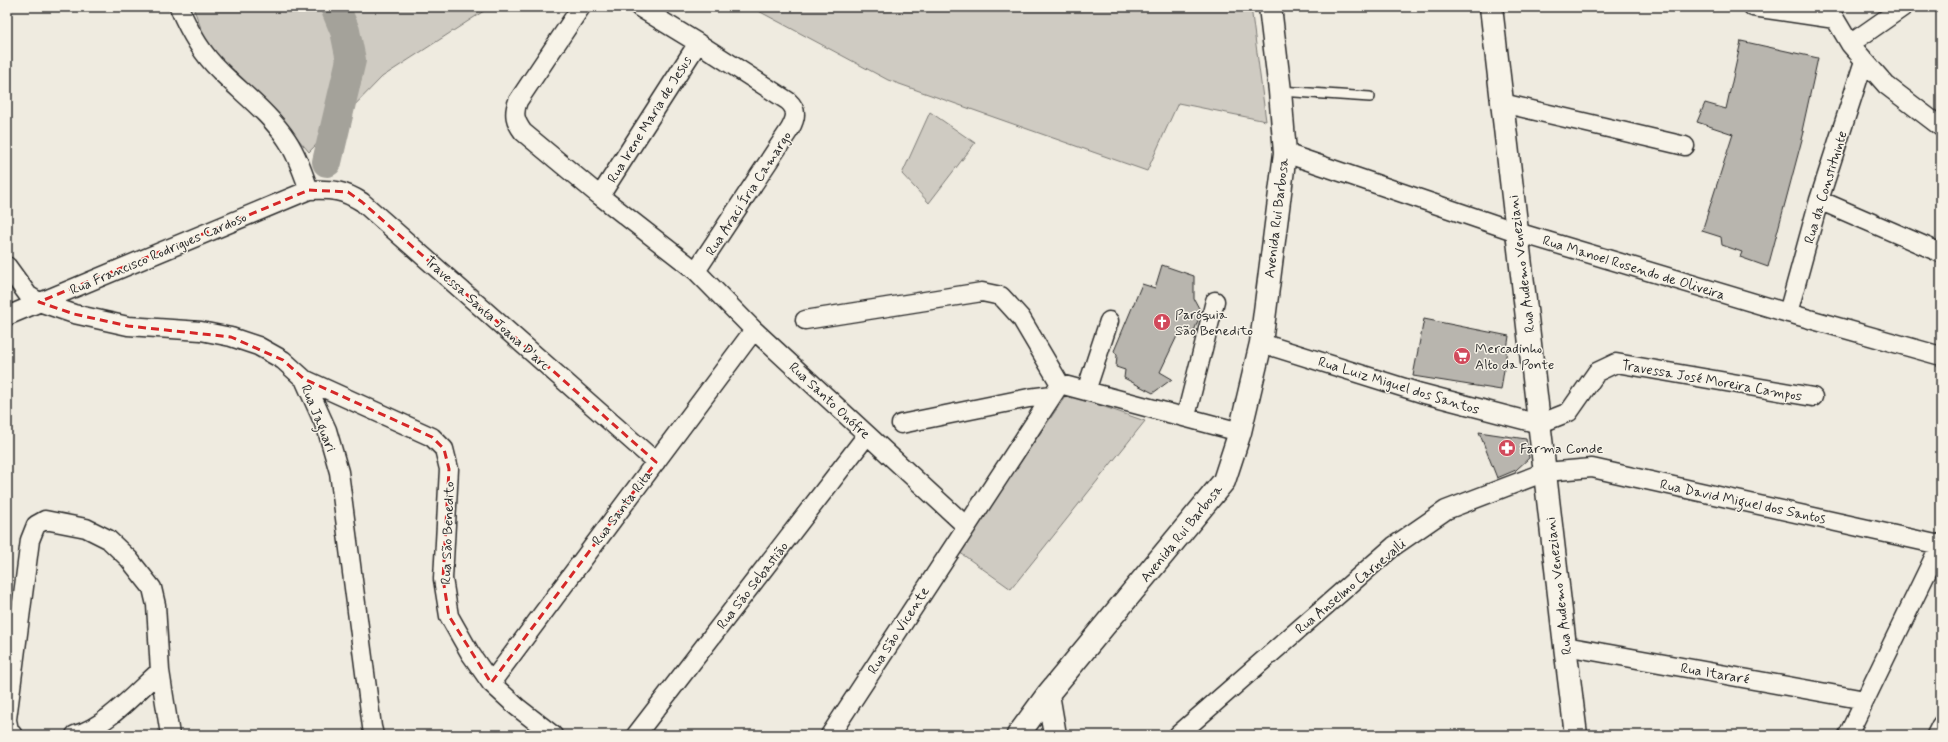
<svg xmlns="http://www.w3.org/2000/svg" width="1948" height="742" font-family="Mynerve,sans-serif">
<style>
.green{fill:#cfcbc2;stroke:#7d7b76}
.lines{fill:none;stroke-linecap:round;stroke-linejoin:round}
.river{stroke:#a4a29a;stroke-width:30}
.building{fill:#b8b5ae;stroke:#2b2b2b}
.service-casing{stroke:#2b2b2b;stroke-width:12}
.minor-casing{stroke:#2b2b2b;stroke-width:21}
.secondary-casing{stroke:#2b2b2b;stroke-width:25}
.service{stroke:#f7f3e8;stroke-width:9}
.minor{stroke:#f7f3e8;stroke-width:18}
.secondary{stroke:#f7f3e8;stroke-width:22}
.marked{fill:none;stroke:#d62828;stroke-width:3;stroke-dasharray:8 5;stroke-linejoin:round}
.labels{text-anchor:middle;stroke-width:3;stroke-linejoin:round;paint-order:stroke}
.street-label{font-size:14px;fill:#2b2b2b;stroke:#f7f3e8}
.poi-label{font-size:14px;fill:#2b2b2b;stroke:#f7f3e8;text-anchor:start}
</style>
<rect width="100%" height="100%" fill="#efebe0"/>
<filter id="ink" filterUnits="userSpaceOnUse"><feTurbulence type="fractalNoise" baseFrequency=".025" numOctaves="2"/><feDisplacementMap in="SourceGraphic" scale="8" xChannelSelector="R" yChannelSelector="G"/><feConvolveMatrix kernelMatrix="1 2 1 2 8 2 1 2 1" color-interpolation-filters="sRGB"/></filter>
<g filter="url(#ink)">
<path class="green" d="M193,7H490L382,77L309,152L282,120L210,52Z
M751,7H1251L1266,121L1178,103L1147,171L888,80Z
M930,112L975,143L929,203L902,174Z
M1067,394L1145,421L1011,589L959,552Z"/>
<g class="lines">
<path class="river" d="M327,162L351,60L345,31L335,7"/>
</g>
<path class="building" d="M1741,41L1818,58L1802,131L1804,132L1768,267L1740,257L1742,252L1722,245L1721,237L1702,231L1733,134L1697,122L1705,103L1726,109Z
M1162,265L1194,276V299L1201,312L1193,334L1179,332L1160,372L1172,379L1153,393L1124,378L1125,370L1116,367L1117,355L1114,351L1142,284L1155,288Z
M1424,319L1509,336L1501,390L1413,376Z
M1479,432L1526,439L1529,458L1516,470L1497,478Z"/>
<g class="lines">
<defs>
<path id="service" d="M1280,91L1370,97"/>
<path id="minor" d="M179,7C189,31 201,53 220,71C242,93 270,114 287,140C297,155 303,173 309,190
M581,7L518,101C513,114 515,121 523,132L600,196L696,271L754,330L966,526
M639,7L698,43L788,101C798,110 796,118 790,129L696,271
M1753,7L1835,19
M1828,7L1850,44L1886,85L1941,127
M1850,44L1903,7
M1502,103L1685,146
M1285,153L1517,232L1788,313L1941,356
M600,196L698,43
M1819,200L1941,253
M7,266L28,295L39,302L74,314L128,326L201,331L231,337L258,346L283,360L304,379L327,430L339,472L372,727L374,735
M1788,313L1819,200L1864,61
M7,316L309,190C332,189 343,190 362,202L656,462
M805,320L982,292L1001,296L1021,318L1060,384
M1261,343L1421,393L1539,424L1569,412L1597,372L1616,363L1813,397
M304,379L432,437L444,449L449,469L443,579L449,616L470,653L491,683L517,707L553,735
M1086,391L1109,321
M1186,416L1215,301
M901,424L1029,398L1052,395
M1565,646L1865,700
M491,683L754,330
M7,719L30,540L36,525L45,520L86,528L108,539L129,559L152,588L156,605L160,671L170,735
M7,720L9,730L13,735
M75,735C106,727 136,692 160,671
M636,735L867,435
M830,735L1060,384L1240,432
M1178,735L1394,546L1446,510L1545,472L1592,468L1940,545
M1848,735L1941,543
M1936,735L1941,725"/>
<path id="secondary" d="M1491,7L1565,646L1576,735
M1048,694L1055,735
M1018,735L1048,694L1224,481L1240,432L1261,343L1285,153L1280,91L1270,7"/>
</defs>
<use href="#service" class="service-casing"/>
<use href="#minor" class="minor-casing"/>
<use href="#secondary" class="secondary-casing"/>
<use href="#service" class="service"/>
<use href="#minor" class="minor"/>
<use href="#secondary" class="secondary"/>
</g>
</g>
<path class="marked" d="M309,190L348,192L362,202L656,462L491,683L449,616L443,579L449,469L444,449L432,437L304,379L283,360L231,337L128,326L74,314L39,302Z"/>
<defs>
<symbol id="church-disc" viewBox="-11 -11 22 22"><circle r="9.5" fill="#d1495b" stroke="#f7f3e8"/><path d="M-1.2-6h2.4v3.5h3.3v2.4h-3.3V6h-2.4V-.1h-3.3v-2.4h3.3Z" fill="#fff"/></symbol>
<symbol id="supermarket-disc" viewBox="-11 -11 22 22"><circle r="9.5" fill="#d1495b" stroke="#f7f3e8"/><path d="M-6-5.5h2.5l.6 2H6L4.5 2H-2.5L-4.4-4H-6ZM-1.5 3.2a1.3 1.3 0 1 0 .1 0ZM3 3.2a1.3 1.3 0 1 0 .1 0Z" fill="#fff"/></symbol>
<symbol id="pharmacy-disc" viewBox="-11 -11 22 22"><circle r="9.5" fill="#d1495b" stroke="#f7f3e8"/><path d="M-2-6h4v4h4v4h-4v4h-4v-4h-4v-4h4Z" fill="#fff"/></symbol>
</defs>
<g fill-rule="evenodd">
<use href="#church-disc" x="1152" y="312" width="20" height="20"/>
<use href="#supermarket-disc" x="1452" y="346" width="20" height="20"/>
<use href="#pharmacy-disc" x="1497" y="438" width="20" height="20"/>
</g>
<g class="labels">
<g class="street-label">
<text transform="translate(649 119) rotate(-58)" y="5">Rua Irene Maria de Jesus</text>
<text transform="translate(1825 187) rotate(-73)" y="5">Rua da Constituinte</text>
<text transform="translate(748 193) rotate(-57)" y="5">Rua Araci Íria Camargo</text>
<text transform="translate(1276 218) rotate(-83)" y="5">Avenida Rui Barbosa</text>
<text transform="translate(158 253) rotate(-23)" y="5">Rua Francisco Rodrigues Cardoso</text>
<text transform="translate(1521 264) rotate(-97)" y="5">Rua Audemo Veneziani</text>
<text transform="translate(1634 267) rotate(17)" y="5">Rua Manoel Rosendo de Oliveira</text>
<text transform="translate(488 313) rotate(42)" y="5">Travessa Santa Joana D'arc</text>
<text transform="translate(1712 380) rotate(10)" y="5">Travessa José Moreira Campos</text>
<text transform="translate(1399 385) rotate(17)" y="5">Rua Luiz Miguel dos Santos</text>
<text transform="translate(830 400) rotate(43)" y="5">Rua Santo Onófre</text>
<text transform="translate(319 418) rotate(68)" y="5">Rua Jaguari</text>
<text transform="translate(1743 501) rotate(12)" y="5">Rua David Miguel dos Santos</text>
<text transform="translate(622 507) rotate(-53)" y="5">Rua Santa Rita</text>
<text transform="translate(447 533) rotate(-88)" y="5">Rua São Benedito</text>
<text transform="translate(1181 533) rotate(-51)" y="5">Avenida Rui Barbosa</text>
<text transform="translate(752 585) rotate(-52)" y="5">Rua São Sebastião</text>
<text transform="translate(1350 586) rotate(-40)" y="5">Rua Anselmo Carnevalli</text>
<text transform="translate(1558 586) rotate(-97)" y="5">Rua Audemo Veneziani</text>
<text transform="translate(898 630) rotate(-57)" y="5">Rua São Vicente</text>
<text transform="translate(1715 673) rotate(10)" y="5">Rua Itararé</text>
</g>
<g class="poi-label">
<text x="1175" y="319">Paróquia<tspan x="1175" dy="16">São Benedito</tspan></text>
<text x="1475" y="353">Mercadinho<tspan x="1475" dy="16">Alto da Ponte</tspan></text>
<text x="1520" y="453">Farma Conde</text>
</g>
</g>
<rect width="1948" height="742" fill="none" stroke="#f7f3e8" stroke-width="24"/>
<rect x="12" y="12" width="1924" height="718" fill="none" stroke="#2b2b2b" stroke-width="1.5" filter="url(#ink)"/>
</svg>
